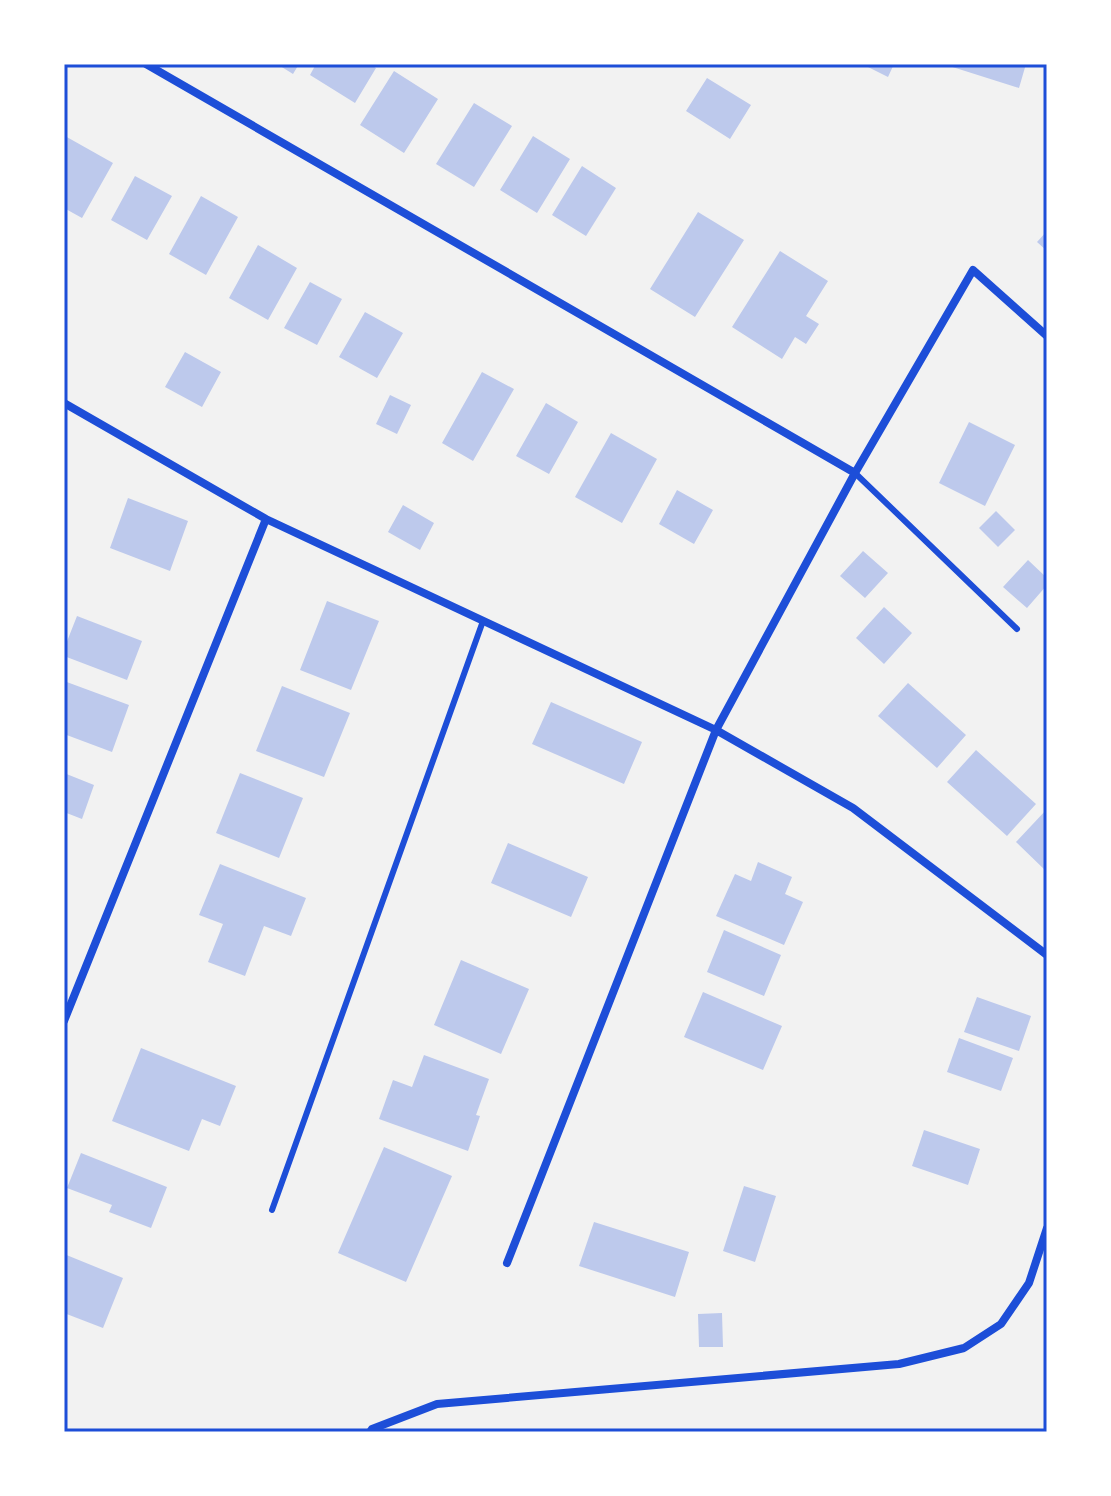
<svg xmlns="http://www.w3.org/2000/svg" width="1111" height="1496" font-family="'Source Sans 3',sans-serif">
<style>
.building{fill:#bdc9ec}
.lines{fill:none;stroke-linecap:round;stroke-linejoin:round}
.service{stroke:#1d4ed8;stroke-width:6}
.minor{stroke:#1d4ed8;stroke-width:8}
.neatline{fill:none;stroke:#1d4ed8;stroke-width:3}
</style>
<rect width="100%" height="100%" fill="#f2f2f2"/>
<path class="building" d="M277,64H299L293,74Z
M316,64H369L376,68L355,103L310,75Z
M862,64H894L888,77Z
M943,64H1026L1019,88Z
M394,71L438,99L404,153L360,125Z
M707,78L751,105L730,139L686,111Z
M474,103L512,126L474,187L436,164Z
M65,136L113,163L82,218L64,208Z
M533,136L570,159L537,213L500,190Z
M582,166L616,188L586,236L552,215Z
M135,176L172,196L147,240L111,220Z
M201,196L238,217L206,275L169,254Z
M698,212L744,240L695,317L650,289Z
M1047,231V251L1037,242Z
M258,245L297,268L268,320L229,298Z
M780,251L828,281L806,316L819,324L806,344L795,337L782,359L732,327Z
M310,282L342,299L317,345L284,328Z
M365,312L403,333L377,378L339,357Z
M185,352L221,372L202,407L165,387Z
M482,372L514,389L473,461L442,443Z
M390,395L411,405L397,434L376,424Z
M546,403L578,422L549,474L516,456Z
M969,422L1015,445L985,506L939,483Z
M611,433L657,459L622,523L575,497Z
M677,490L713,510L694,544L659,524Z
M128,498L188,521L170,571L110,548Z
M403,505L434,523L420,550L388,532Z
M996,511L1015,530L998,547L979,528Z
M863,551L888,573L865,598L840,576Z
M1028,560L1047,578V585L1027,608L1003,587Z
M327,601L379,621L351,690L300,670Z
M884,607L912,633L884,664L856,638Z
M77,616L142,641L127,680L64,656V649Z
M64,681L129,705L112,752L64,734Z
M908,683L966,735L937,768L878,716Z
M282,686L350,713L324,777L256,751Z
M551,702L642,742L624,784L532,744Z
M976,750L1036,804L1007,836L947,782Z
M64,773L94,785L82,819L64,812Z
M240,773L303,798L279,858L216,833Z
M1047,809V872L1016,842Z
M508,843L588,877L571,917L491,883Z
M758,862L792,877L785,894L803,902L784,945L716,916L735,874L751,881Z
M220,864L306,898L291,936L264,926L245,976L208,962L223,924L199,915Z
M724,930L781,955L764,996L707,972Z
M461,960L529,989L501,1054L434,1025Z
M703,992L782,1026L763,1070L684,1037Z
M977,997L1031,1016L1019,1051L964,1032Z
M959,1038L1013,1058L1001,1091L947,1072Z
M141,1048L236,1086L220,1126L202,1119L189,1151L112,1121Z
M424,1055L489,1079L476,1115L480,1116L468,1151L379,1119L393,1080L412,1087Z
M924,1130L980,1149L968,1185L912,1166Z
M384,1147L452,1176L406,1282L338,1253Z
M81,1153L167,1187L151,1228L109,1212L112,1205L67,1188Z
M744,1186L776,1196L755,1262L723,1251Z
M594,1222L689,1252L675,1297L579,1266Z
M64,1254L123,1278L103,1328L64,1313Z
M722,1313L723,1347H699L698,1314Z"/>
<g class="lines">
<path class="service" d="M855,473L1017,629
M272,1210L483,621"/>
<path class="minor" d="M146,64L855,473
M64,403L266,519L716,730L853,808L1047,955
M64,1021L266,519
M507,1263L716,730L855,473L973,270L1047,336
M370,1432L372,1429L437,1404L899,1364L964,1348L1001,1324L1029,1283L1047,1228"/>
</g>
<rect width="1111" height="1496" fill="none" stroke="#ffffff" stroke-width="132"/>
<rect x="66" y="66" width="979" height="1364" class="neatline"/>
</svg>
